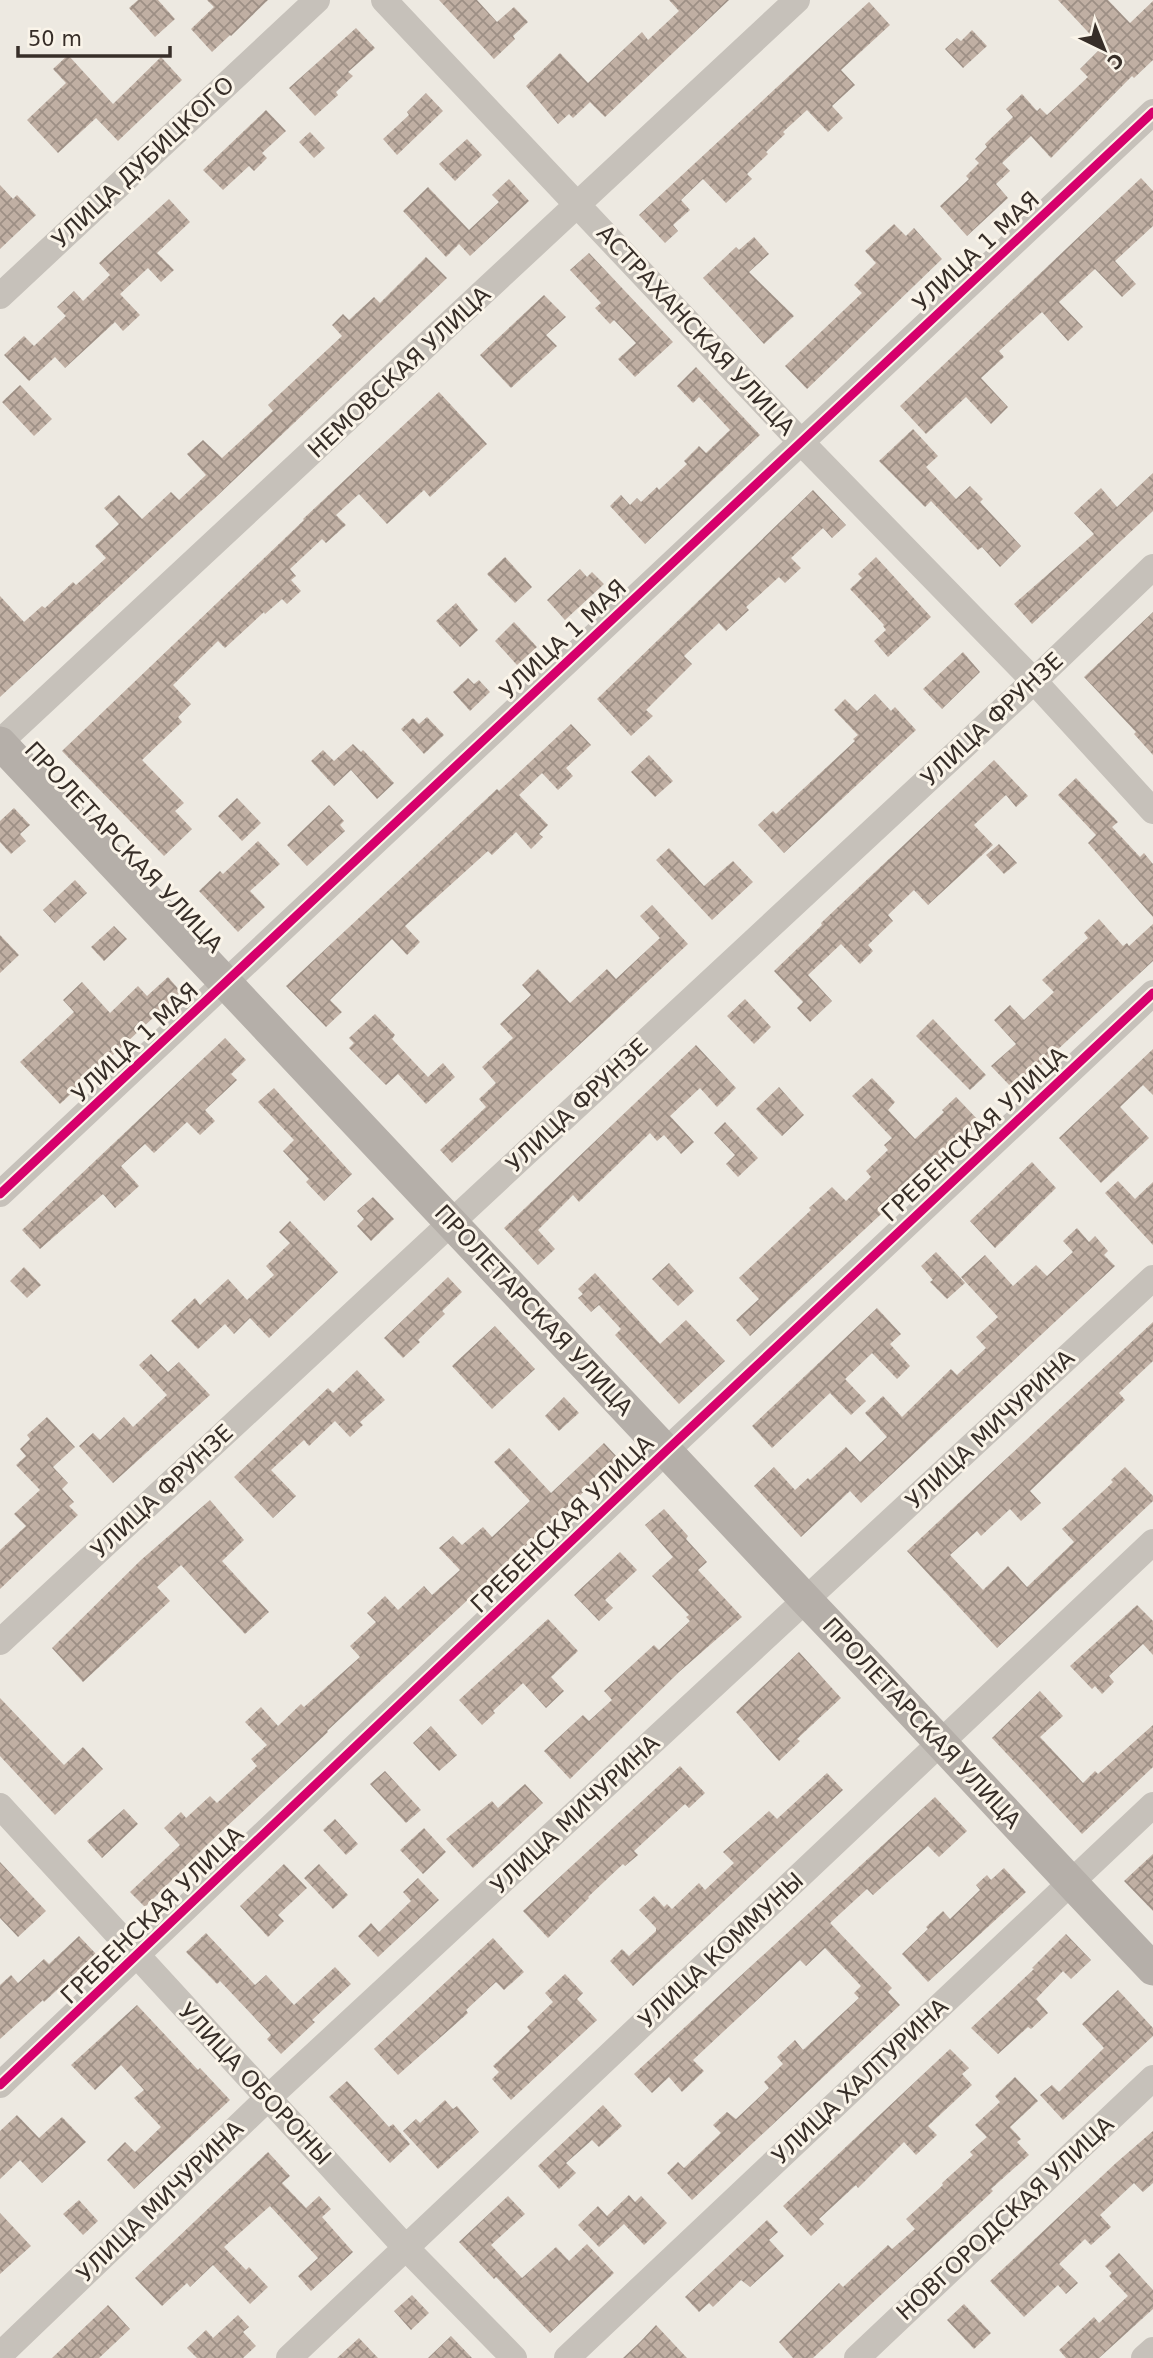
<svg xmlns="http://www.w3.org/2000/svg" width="1153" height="2358" font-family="'DejaVu Sans',sans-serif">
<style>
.building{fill:url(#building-cross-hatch)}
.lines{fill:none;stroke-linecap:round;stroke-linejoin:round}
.minor{stroke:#c6c1ba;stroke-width:26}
.major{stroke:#b5afa9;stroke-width:33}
.cycleway-casing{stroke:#faf4e9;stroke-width:13}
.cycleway{stroke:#d6006c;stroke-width:9}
.labels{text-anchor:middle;stroke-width:6;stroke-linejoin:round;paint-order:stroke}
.street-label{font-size:23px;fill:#372e28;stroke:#faf4e9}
</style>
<defs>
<pattern id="building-cross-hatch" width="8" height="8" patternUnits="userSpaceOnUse" patternTransform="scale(1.75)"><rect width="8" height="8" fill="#c0afa3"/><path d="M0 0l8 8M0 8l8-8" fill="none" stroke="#9d8f85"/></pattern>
</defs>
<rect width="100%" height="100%" fill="#ede9e1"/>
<path class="building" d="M138,0H158L175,19L155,37L129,8Z
M207,0H268L231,36L230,35L212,52L191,29L214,7Z
M439,0H477L497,22L514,7L528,22L513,36L515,39L494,59Z
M669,0H729L605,117L590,102L573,118L569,114L558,124L526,86L560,53L588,83L642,32L648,40L679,11Z
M1058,0H1108L1130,23L1153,1V60L1134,78L1132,76L1051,158L1031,136L1002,163L1010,171L996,184L1008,198L967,236L940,206L969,179L966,176L979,163L975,159L987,147L985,144L1013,117L1006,109L1022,94L1037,111L1040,108L1047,115L1088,77L1080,69L1102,47Z
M869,2L890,25L841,70L855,85L832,106L843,118L828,132L807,110L783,132L785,134L766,152L768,154L747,174L752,179L726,203L703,179L681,200L690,210L673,225L678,231L665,243L639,215Z
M356,28L375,48L348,72L353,76L336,92L338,95L315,116L289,88Z
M972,30L987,46L963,68L945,49L957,38L961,41Z
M68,55L113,104L161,57L182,80L118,141L96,118L58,153L27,120L66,83L53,69Z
M426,93L443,111L397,155L383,139L409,115L407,112Z
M266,110L286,131L262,153L267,158L254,171L249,166L223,190L203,170Z
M310,132L325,148L314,158L299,142Z
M467,139L482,155L455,181L439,164Z
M1141,178L1153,191V226L1115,261L1136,284L1122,297L1095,269L1059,302L1083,327L1068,341L1042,312L999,351L1004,357L981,378L1008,407L991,424L966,397L926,434L900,406Z
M509,179L529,201L470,256L459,244L446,257L403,211L428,187L469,230L499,202L492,195Z
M0,185L13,199L17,195L36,215L0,249Z
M169,199L190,222L157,253L174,270L161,282L148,268L120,294L140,315L123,331L115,322L65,368L55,357L29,381L4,355L24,336L34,346L66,316L57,307L74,291L83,301L110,275L99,263Z
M894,224L906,236L914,228L942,259L807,389L785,366L862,293L854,285L876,263L865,251Z
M754,237L769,254L749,272L794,316L764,344L703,278L736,247L739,250Z
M589,253L673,342L635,377L618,359L636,343L614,320L610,324L595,308L601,303L570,270Z
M426,257L447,278L215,498L0,697V596L24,622L42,606L45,608L73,582L76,585L106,558L95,546L119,524L104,508L119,495L142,519L171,492L179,500L206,475L187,454L203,440L222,458L273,411L268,405L342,336L332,325L343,314L349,320L374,297L380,303Z
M544,295L566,317L546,335L557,346L511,388L480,355Z
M696,367L760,435L645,544L610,506L621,495L630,505L637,498L641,502L657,487L659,490L687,464L684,461L699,446L706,453L730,430L699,397L693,403L677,386Z
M20,385L52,419L34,436L2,402Z
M439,392L487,444L430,497L424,490L387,524L359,494L336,515L346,525L326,543L322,539L290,569L296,576L291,580L301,591L287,604L282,599L265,614L264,612L225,648L218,641L173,685L191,704L178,717L182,722L142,760L184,803L175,811L192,829L164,856L62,751L304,520L303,519Z
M913,429L938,456L926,467L956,499L970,486L983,499L980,502L1021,546L1000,567L982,547L978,550L931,501L925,507L879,461Z
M1153,473V511L1032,624L1014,604L1094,534L1074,513L1101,488L1117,507Z
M813,490L846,525L832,538L823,528L791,558L801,568L785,583L779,577L746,607L749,610L726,631L719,623L684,656L692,664L646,710L653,716L631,736L597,699Z
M505,557L532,587L515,603L487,574Z
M876,557L931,617L888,657L874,641L886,630L883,626L884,625L850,589L862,578L858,574Z
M580,569L587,577L592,572L604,584L565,620L547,600Z
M456,603L478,630L460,647L436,621Z
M1153,612V755L1134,734L1136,732L1084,677Z
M514,622L537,647L517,665L495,641Z
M963,652L980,672L942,709L923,689Z
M468,678L474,684L479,680L490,692L470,711L453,692Z
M875,694L891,711L895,707L916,730L784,853L758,825L773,811L776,814L855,741L853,739L858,735L834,710L845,699L857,711Z
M427,717L444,735L424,754L401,729L413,718L419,724Z
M571,724L591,745L566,768L573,776L558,790L542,773L519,795L548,825L539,834L543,837L531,849L516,832L492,855L488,851L405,926L420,942L407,955L392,939L330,1000L342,1012L326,1027L286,986L497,789L499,791Z
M353,744L361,752L363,750L394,783L377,799L351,770L334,786L311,761L323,750L334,761Z
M649,755L673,781L655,797L631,772Z
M994,760L1028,796L1016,807L1006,795L974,825L993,845L928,905L914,890L888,915L893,921L868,945L873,951L860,964L841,944L808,975L832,1001L810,1022L797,1008L803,1002L774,971L822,925L821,923Z
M1076,778L1118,822L1112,827L1140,857L1144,853L1153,864V917L1088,843L1096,835L1058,795Z
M237,798L261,823L242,841L218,816Z
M329,805L344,821L340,825L345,831L307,866L287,845Z
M14,808L30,825L20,834L26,841L11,854L0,842V821Z
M258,841L280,864L250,891L265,907L238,932L199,891L220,871L223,874Z
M999,844L1017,863L1004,874L986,855Z
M669,848L704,886L733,861L753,882L712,920L656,860Z
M75,880L87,893L55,923L43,910Z
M652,905L688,944L452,1163L440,1150L486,1107L479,1099L496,1083L482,1067L513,1038L500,1024L531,995L522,985L538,969L570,1003L607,969L616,979L660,938L640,916Z
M1099,919L1123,946L1127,943L1129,946L1153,924V961L1014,1090L991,1066L1016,1044L994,1020L1010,1005L1024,1020L1054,992L1042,980L1088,938L1084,933Z
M114,926L127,939L104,961L91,947Z
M0,935L19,955L0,973Z
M168,977L181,992L60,1104L20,1062L74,1012L63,1000L82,982L110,1013L138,986L147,996Z
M745,999L771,1027L754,1044L727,1016Z
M375,1014L395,1035L392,1039L428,1077L443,1063L455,1077L426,1104L398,1074L386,1085L349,1048L354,1043L349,1038Z
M933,1019L986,1075L970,1090L916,1036Z
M225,1038L246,1060L231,1074L237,1080L205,1110L215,1121L200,1135L187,1122L154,1153L145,1144L121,1166L139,1186L115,1208L103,1194L40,1249L22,1230Z
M696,1045L736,1088L717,1107L700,1088L670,1116L694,1142L681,1154L664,1135L657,1141L650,1133L579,1202L573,1195L538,1230L555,1249L538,1265L504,1228Z
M1153,1049V1095L1143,1085L1120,1107L1149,1138L1101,1183L1059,1138Z
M872,1078L895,1102L888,1110L915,1139L944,1112L942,1110L956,1097L980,1122L750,1336L736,1320L759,1299L739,1278L811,1210L809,1208L832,1187L846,1201L871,1177L866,1171L888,1150L884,1145L892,1138L852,1096Z
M779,1087L804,1115L782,1136L756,1109Z
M274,1088L352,1174L324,1201L306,1182L309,1179L283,1151L294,1140L258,1102Z
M725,1122L758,1158L738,1177L726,1164L735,1155L714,1133Z
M1032,1162L1056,1188L995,1248L970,1221Z
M1118,1181L1135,1199L1153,1182V1245L1105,1193Z
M373,1197L394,1219L371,1241L357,1226L364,1219L357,1211Z
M290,1221L338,1272L269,1338L250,1318L234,1334L225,1324L198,1349L171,1321L195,1298L200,1305L228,1279L247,1300L274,1275L266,1266L290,1243L279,1232Z
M1077,1228L1089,1242L1095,1236L1108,1251L1104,1255L1115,1266L861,1503L850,1491L801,1537L754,1486L774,1467L795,1490L808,1478L810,1480L846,1447L860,1462L887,1437L865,1413L883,1396L902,1417L951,1369L957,1375L986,1348L976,1337L998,1317L961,1277L985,1255L1013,1286L1036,1265L1047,1276L1073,1252L1063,1241Z
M936,1252L965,1283L947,1299L930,1282L933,1280L921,1266Z
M669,1263L694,1291L678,1306L652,1279Z
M24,1267L41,1285L27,1298L10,1281Z
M595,1273L660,1344L686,1320L725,1361L679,1404L615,1335L621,1329L599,1305L591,1312L578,1298L583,1294L578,1289Z
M448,1277L462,1292L442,1311L445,1314L418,1340L420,1342L403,1358L384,1338Z
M877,1308L901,1334L890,1344L910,1366L897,1379L872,1353L845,1379L866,1401L851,1415L830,1393L772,1448L752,1426Z
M1153,1322V1361L1119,1393L1125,1400L1030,1491L1041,1503L1021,1521L1010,1509L981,1536L977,1531L950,1555L983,1590L1008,1566L1027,1587L1074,1542L1062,1529L1113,1482L1111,1480L1125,1467L1153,1496V1501L997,1648L907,1551Z
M495,1326L535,1369L492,1409L452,1366Z
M151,1354L168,1372L179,1362L210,1395L113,1483L79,1446L93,1433L100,1440L124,1417L133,1427L167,1395L139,1365Z
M357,1370L385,1400L360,1422L363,1425L350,1437L335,1421L309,1446L304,1440L271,1470L296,1496L273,1518L234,1477L328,1388L333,1393Z
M564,1397L579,1413L559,1431L545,1416Z
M47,1417L75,1447L53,1467L68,1483L62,1489L74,1502L69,1506L78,1515L0,1589V1550L26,1526L14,1514L40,1490L16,1465L26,1456L20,1449L30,1439L27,1435Z
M604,1443L619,1459L327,1731L328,1732L209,1843L145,1907L130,1892L180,1845L164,1828L181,1812L186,1818L210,1796L217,1803L257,1766L251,1759L267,1745L245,1722L261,1707L278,1726L301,1704L304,1707L360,1657L350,1646L376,1622L367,1613L385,1596L398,1610L424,1586L432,1595L460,1570L439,1548L453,1536L462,1545L483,1527L492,1537L530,1501L494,1462L509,1448L551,1493Z
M210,1500L244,1540L222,1561L269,1612L245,1634L181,1565L157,1587L170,1601L83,1682L52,1648L141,1560Z
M664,1509L688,1536L686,1539L707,1562L698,1570L742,1617L679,1672L570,1779L544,1751L583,1715L589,1721L612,1700L604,1691L654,1645L659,1650L690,1621L686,1617L689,1615L652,1576L673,1557L645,1525Z
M620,1552L637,1570L605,1600L613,1608L599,1621L574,1595Z
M1137,1605L1153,1621V1655L1143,1644L1109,1676L1114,1682L1102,1694L1095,1686L1092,1689L1070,1666Z
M548,1619L578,1651L551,1677L564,1691L546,1708L523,1683L493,1711L495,1713L482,1725L459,1700Z
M799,1652L841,1698L797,1739L800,1741L779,1761L736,1712Z
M1040,1691L1063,1716L1040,1737L1083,1783L1095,1771L1098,1774L1153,1725V1767L1082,1834L992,1738Z
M0,1698L64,1765L83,1747L103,1769L55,1815L0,1756Z
M431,1726L457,1755L439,1771L413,1743Z
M680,1766L705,1793L689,1808L685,1804L634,1851L638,1855L625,1866L623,1864L588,1897L589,1898L548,1938L523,1911Z
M385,1771L421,1810L406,1823L370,1784Z
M827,1773L843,1790L633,1986L610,1961L622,1949L629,1956L656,1931V1928L639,1910L654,1896L664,1907L667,1904L672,1909L699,1883L705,1890L734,1863L723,1852L769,1811L777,1819Z
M525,1784L543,1803L473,1868L446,1839L492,1801L498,1808Z
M935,1797L967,1831L939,1857L928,1846L873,1895L867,1889L830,1923L892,1988L888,1992L900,2005L692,2200L667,2173L678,2162L684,2168L721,2133L713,2125L727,2112L736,2119L769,2088L764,2082L783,2064L777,2057L795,2040L803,2050L859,1998L854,1993L861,1986L825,1948L806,1966L800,1960L693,2060L704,2071L682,2092L669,2077L652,2093L634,2074Z
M124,1809L138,1824L102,1858L87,1841Z
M335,1819L358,1844L346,1855L323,1830Z
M424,1828L446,1852L423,1874L400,1850Z
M1153,1854V1911L1124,1881Z
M0,1862L46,1911L18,1937L0,1918Z
M284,1864L307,1888L278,1915L284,1921L268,1937L240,1906Z
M319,1864L348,1895L333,1909L304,1878Z
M1004,1868L1026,1892L928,1982L902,1954L928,1929L926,1927L943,1911L950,1919L980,1890L976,1885L987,1875L991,1880Z
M418,1878L439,1900L378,1957L358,1936L371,1923L379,1932L411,1901L403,1892Z
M206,1933L255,1985L266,1975L294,2005L335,1967L351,1984L312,2020L315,2022L281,2054L267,2039L271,2035L220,1981L217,1984L186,1952Z
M1066,1934L1091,1960L1071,1979L1063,1971L1036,1999L1048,2013L1031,2029L1028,2027L998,2054L971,2028L1034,1969L1032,1968Z
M79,1936L96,1954L44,2002L43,2000L0,2039V1985L11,1975L18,1983L44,1959L49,1964Z
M493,1938L524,1972L504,1990L496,1982L466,2010L468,2013L398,2075L374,2049Z
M565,1974L583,1993L577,1999L597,2020L511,2100L492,2079L499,2072L493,2066L530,2031L527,2027L553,2002L545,1993Z
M1118,1990L1153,2028V2036L1063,2120L1040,2095L1052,2085L1059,2092L1104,2048L1082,2024Z
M137,2005L198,2070L200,2068L230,2100L134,2189L107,2160L125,2142L135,2152L161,2127L134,2098L144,2090L121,2065L95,2090L71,2065Z
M950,2049L969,2068L962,2074L972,2085L928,2126L937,2135L916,2155L904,2142L858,2188L856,2185L819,2219L824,2224L811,2236L783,2206Z
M1015,2077L1038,2101L1010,2127L1021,2139L1017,2142L1029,2155L991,2189L993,2191L813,2358H793L779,2342L839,2283L843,2287L888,2245L892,2249L915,2229L906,2219L943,2185L942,2183L973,2155L970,2152L987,2137L975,2125L1000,2102L995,2096Z
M347,2081L389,2127L393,2124L410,2144L390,2163L329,2097Z
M445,2100L453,2109L457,2106L479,2132L438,2169L403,2131L416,2119L420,2123Z
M603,2105L622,2126L599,2147L592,2140L566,2163L576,2173L559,2189L538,2166Z
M17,2115L39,2138L62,2117L86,2142L42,2183L20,2160L0,2179V2131Z
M1153,2131V2183L1143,2192L1134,2183L1100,2215L1111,2227L1091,2245L1085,2239L1059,2264L1078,2283L1066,2294L1058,2285L1024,2317L990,2281L1116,2163Z
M268,2152L290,2176L282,2183L306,2208L319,2196L331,2209L322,2217L353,2252L311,2291L298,2276L318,2258L270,2206L224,2247L246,2270L249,2267L268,2287L250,2304L213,2265L190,2287L187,2283L162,2306L135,2278Z
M629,2195L635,2202L641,2196L667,2223L644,2245L624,2224L599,2247L578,2225L598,2206L607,2216Z
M508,2196L525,2214L491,2245L522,2278L556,2247L569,2261L587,2244L614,2273L550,2333L496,2277L494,2279L459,2242Z
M79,2200L98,2221L83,2235L63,2214Z
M0,2213L31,2246L0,2274Z
M767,2220L778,2232L769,2240L784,2256L750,2287L741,2280L713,2307L709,2303L699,2312L685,2297Z
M1119,2253L1153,2290V2309L1099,2358H1066L1059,2350L1094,2317L1099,2323L1128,2296L1109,2276L1112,2273L1105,2266Z
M412,2295L429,2313L411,2330L394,2311Z
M964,2304L991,2333L974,2349L947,2320Z
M108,2305L130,2329L99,2358H52Z
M238,2315L249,2327L243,2332L256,2346L243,2358H197L187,2348L206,2330L213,2338Z
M656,2325L687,2358H623L640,2342Z
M451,2336L472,2358H428Z
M359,2338L378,2358H337Z"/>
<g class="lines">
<path class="minor" d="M384,0L800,441L1034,681L1153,811
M0,296L317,0
M0,742L797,0
M0,1194L1153,112
M0,1642L1034,681L1153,567
M0,1806L406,2248L514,2358
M0,2085L666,1451L1153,993
M0,2355L268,2098L1153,1278
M289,2358L1153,1542
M567,2358L1153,1805
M857,2358L1153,2078
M1144,2358L1153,2350"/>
<path class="major" d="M0,743L806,1600C923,1722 1036,1847 1153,1969"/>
<defs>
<path id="cycleway" d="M0,1194L1153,112
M0,2085L666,1451L1153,993"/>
</defs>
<use href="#cycleway" class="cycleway-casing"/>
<use href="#cycleway" class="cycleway"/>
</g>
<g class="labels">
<g class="street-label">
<text transform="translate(143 162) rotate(-43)" y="8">УЛИЦА ДУБИЦКОГО</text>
<text transform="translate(976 251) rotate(-43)" y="8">УЛИЦА 1 МАЯ</text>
<text transform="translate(696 330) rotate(47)" y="8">АСТРАХАНСКАЯ УЛИЦА</text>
<text transform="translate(399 372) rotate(-43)" y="8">НЕМОВСКАЯ УЛИЦА</text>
<text transform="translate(563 639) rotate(-43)" y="8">УЛИЦА 1 МАЯ</text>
<text transform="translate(992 719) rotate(-43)" y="8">УЛИЦА ФРУНЗЕ</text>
<text transform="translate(124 847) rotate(47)" y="8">ПРОЛЕТАРСКАЯ УЛИЦА</text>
<text transform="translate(135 1042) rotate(-43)" y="8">УЛИЦА 1 МАЯ</text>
<text transform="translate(577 1105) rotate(-43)" y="8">УЛИЦА ФРУНЗЕ</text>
<text transform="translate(974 1134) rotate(-43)" y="8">ГРЕБЕНСКАЯ УЛИЦА</text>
<text transform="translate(534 1310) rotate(47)" y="8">ПРОЛЕТАРСКАЯ УЛИЦА</text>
<text transform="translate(990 1429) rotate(-43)" y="8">УЛИЦА МИЧУРИНА</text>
<text transform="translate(162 1491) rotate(-43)" y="8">УЛИЦА ФРУНЗЕ</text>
<text transform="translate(562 1524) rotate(-44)" y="8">ГРЕБЕНСКАЯ УЛИЦА</text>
<text transform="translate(922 1723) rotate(47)" y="8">ПРОЛЕТАРСКАЯ УЛИЦА</text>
<text transform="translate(575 1814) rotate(-43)" y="8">УЛИЦА МИЧУРИНА</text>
<text transform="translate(152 1915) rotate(-44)" y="8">ГРЕБЕНСКАЯ УЛИЦА</text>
<text transform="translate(721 1950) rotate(-43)" y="8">УЛИЦА КОММУНЫ</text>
<text transform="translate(860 2081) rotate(-43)" y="8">УЛИЦА ХАЛТУРИНА</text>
<text transform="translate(255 2084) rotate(47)" y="8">УЛИЦА ОБОРОНЫ</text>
<text transform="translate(160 2201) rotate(-44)" y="8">УЛИЦА МИЧУРИНА</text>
<text transform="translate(1005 2218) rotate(-43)" y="8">НОВГОРОДСКАЯ УЛИЦА</text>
</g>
</g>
<g transform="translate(1104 49) rotate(137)" stroke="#faf4e9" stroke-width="5" paint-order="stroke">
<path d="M0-5L12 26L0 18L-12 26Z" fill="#372e28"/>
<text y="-10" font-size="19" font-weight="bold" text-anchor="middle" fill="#372e28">С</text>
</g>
<path d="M18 46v10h152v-10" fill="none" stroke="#372e28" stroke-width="3.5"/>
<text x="28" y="46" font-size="21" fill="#372e28" stroke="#faf4e9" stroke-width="5" paint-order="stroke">50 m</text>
</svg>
